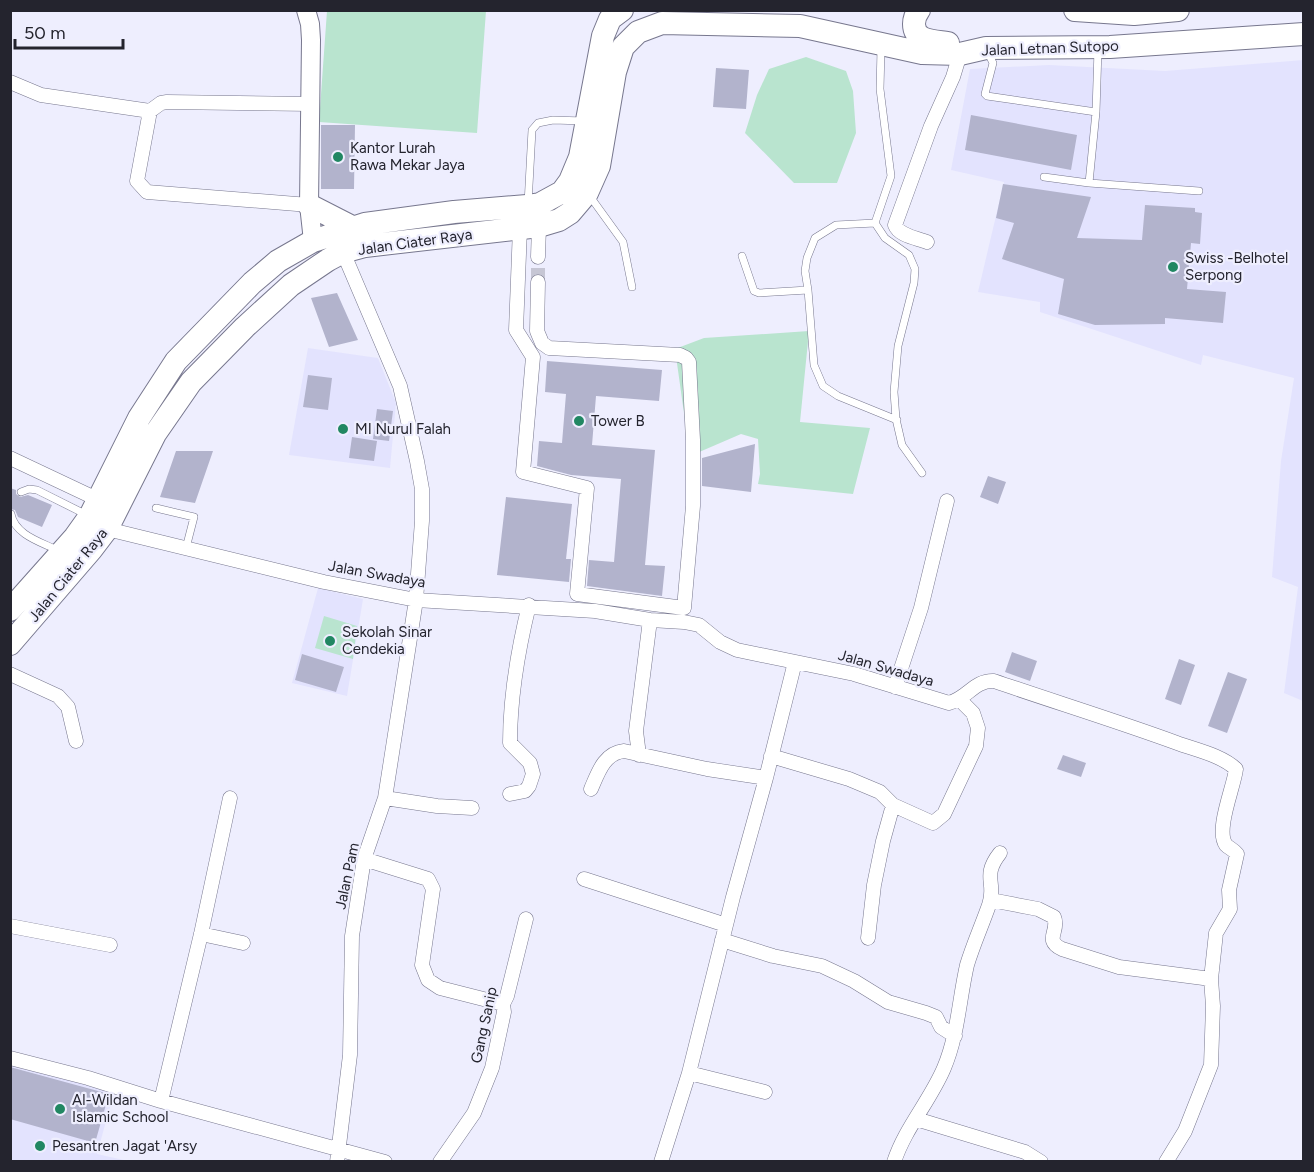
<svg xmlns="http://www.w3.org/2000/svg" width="1314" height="1172" font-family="Figtree,sans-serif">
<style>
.built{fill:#e3e3fe}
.green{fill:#b9e4cf}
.building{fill:#b2b3cc}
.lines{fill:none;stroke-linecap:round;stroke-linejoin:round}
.minor-tunnel{stroke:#c6c6d4;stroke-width:14;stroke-dasharray:14 7;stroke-linecap:butt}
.service-casing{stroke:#77778e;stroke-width:8}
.minor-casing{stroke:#77778e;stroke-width:15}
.tertiary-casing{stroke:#77778e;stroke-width:20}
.primary-casing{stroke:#77778e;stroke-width:24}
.service{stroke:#fff;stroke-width:7}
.minor{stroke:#fff;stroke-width:14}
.tertiary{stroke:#fff;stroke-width:18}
.primary{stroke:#fff;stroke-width:22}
.poi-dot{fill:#218762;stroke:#eeeefe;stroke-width:2}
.labels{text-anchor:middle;stroke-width:4.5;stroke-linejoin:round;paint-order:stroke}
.street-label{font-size:15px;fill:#24242e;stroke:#eeeefe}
.poi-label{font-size:15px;fill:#24242e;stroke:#eeeefe;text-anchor:start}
</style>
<rect width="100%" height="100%" fill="#eeeefe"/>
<path class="built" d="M1303,60V701L1284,693L1298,587L1272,577L1281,461L1294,378L1203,355L1201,365L1040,312V302L978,292L1004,182L951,170L970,69L1049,65L1165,71Z
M308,348L378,358L396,403L390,468L289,455Z
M318,588L363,599L347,696L292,683Z
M11,1057L115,1089L97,1154L128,1161L11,1162Z"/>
<path class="green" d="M327,11H486L477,133L319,122Z
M806,57L846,71L853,91L856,133L837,183H794L745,133L757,95L769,69Z
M809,331L800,422L870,428L853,494L758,484L760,474L758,439L741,434L690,456L675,349L704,338Z
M324,616L357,626L353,659L315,648Z"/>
<path class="building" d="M716,68L749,70L746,109L713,107Z
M971,115L1077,135L1071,170L965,150Z
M321,125H355L354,189H321Z
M1003,184L1091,197L1077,238L1142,240L1145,205L1195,208V212L1202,213L1200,244L1191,243L1187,289L1226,292L1223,323L1165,318V324L1095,325L1058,314L1064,279L1002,259L1014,223L996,218Z
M337,293L358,340L329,347L311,298Z
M547,361L662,370L659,401L596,396L592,445L655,450L645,565L665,566L662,596L587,586L589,560L614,562L621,479L571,475L537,466L539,441L562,443L566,394L545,392Z
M308,375L332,378L328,410L303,407Z
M377,409L393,411L389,441L373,439Z
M352,437L377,441L374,461L349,458Z
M755,444L751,492L702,486V458Z
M176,451H213L195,503L160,497Z
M988,476L1006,482L998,504L980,497Z
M10,488L16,490V494L20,497L28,495L52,505L42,527L18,517L15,510L10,509Z
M506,497L572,504L566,559H571L569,582L497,575Z
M1012,652L1037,661L1030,681L1005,672Z
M302,654L344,667L336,692L295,680Z
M1179,659L1195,665L1181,705L1165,699Z
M1228,672L1247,679L1227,733L1208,726Z
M1063,755L1086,763L1081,777L1057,769Z
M10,1067L109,1094L95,1143L10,1119Z"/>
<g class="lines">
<path class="minor-tunnel" d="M538,282V257"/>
<defs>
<path id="service" d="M881,49L880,89L891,176L875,223L885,238L909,255L915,269L914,283L898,346L894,392L896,419L902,445L922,473
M988,53L993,63L985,94L987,96L1096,112
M1044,177L1089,183L1199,191
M1089,183L1096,112L1098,49
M589,195L623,242L632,287
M528,204L532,130L538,123L553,120L584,121
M875,223L836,225L815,238L807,258L805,271L808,290L814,365L823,386L838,396L897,420
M742,256L754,291L759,293L808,290
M21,492L29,489L37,490L87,515
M156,508L194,517L186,548
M11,514C15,535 41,542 57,550"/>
<path id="minor" d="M10,82L41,95L150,111L137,181L147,192L309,205
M150,111L161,103L167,102L311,104
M520,228L516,330L533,357L523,472L587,488L577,594L684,608L693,506V440L689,362L686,358L680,355L549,348L542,343L537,331L538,282
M927,242C917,238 899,236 895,225L931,126L953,77L960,54
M538,257L539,226
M10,458L99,500
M107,529L324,582L416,600L595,611L650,620L684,622L699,625L720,642L737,650L854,674L949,703C968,698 974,680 994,681C1055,702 1117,721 1177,743C1196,750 1221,755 1236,769C1234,787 1215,830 1226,845C1229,848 1234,850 1237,854L1229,890L1230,909L1216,933L1211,979L1213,1006L1211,1065L1185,1131L1166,1162
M10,674L58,696L68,707L76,741
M895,687L921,608L947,501
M639,755L636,731L650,620
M771,756L849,779L880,792L893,805L933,823L944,814L976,746L978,728L973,713L960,700
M591,789C598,773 604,753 624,751L707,769L766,778
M510,794L525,791L529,786L533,774L530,763L510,743C510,696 518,650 529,605
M385,798L437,806L472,808
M364,859L428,879L433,889L422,965L428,980L440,988L503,1004
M584,879L726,925
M991,900L1038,909L1054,917C1060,931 1043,940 1062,949L1119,967L1211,979
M10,926L110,945
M201,934L243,943
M868,938L874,885L883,841L893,805
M722,940L773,956L822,966L854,981L888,1002L926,1013L936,1017L941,1027L955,1036
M10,1058L88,1078L161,1101L385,1162
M689,1073L765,1092
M161,1101L201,934L230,798
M916,1119L1025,1152L1041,1162
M337,1162L350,1055L352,936L364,859L385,798L416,600L422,521V489L417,461L400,386L343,252
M440,1162L474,1113L492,1068L504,1012L503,1004L507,996L526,919
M661,1162L689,1073L733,897L766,778L795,662
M894,1162C905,1128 930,1101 944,1068C958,1035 959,1000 967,965C973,945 982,925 989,905C997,883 981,877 1000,853"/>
<path id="tertiary" d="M306,10L310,24L311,40L309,205L313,241"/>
<path id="primary" d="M919,10C916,14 914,18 914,24C914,42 935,41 948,43
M1075,10L1134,14L1178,10
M309,205L352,227
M10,610L75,537L90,516L139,418L176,361L252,283L278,261L313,241L365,224L454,212L527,206L540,204L562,192L570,181L580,157L603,36L610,19L622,10
M10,644L91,550L107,529L155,434L191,382L245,327L291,285L328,260L343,252L365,246L539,226L559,220L570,213L587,193L599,166L615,72L623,47L638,32L662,23L800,26L922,53L960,54L986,48L1110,47L1304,34"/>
</defs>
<use href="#service" class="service-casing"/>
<use href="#minor" class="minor-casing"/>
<use href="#tertiary" class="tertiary-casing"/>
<use href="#primary" class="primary-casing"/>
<use href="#service" class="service"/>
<use href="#minor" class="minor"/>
<use href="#tertiary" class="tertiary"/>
<use href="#primary" class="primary"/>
</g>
<g class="poi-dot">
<circle cx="338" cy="157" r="6"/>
<circle cx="1173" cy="267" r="6"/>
<circle cx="579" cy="421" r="6"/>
<circle cx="343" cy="429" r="6"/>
<circle cx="330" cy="641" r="6"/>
<circle cx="60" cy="1109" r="6"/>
<circle cx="40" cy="1146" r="6"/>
</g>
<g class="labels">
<g class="street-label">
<text transform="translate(1050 48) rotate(-2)" y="5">Jalan Letnan Sutopo</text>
<text transform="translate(415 242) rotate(-8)" y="5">Jalan Ciater Raya</text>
<text transform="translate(377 574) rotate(10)" y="5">Jalan Swadaya</text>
<text transform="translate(68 575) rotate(-51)" y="5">Jalan Ciater Raya</text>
<text transform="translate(886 668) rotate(16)" y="5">Jalan Swadaya</text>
<text transform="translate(347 876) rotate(-78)" y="5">Jalan Pam</text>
<text transform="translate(484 1025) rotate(-78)" y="5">Gang Sanip</text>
</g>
<g class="poi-label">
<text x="350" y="153">Kantor Lurah<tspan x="350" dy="17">Rawa Mekar Jaya</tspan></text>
<text x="1185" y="263">Swiss -Belhotel<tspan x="1185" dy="17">Serpong</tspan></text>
<text x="591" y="426">Tower B</text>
<text x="355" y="434">MI Nurul Falah</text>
<text x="342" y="637">Sekolah Sinar<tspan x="342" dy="17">Cendekia</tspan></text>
<text x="72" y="1105">Al-Wildan<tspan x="72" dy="17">Islamic School</tspan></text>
<text x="52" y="1151">Pesantren Jagat 'Arsy</text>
</g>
</g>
<rect width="1314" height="1172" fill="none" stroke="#24242e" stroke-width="24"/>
<path d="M15 39v9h108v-9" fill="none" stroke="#24242e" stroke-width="3"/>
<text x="24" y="39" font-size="18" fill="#24242e" stroke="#eeeefe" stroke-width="4.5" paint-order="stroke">50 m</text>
</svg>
